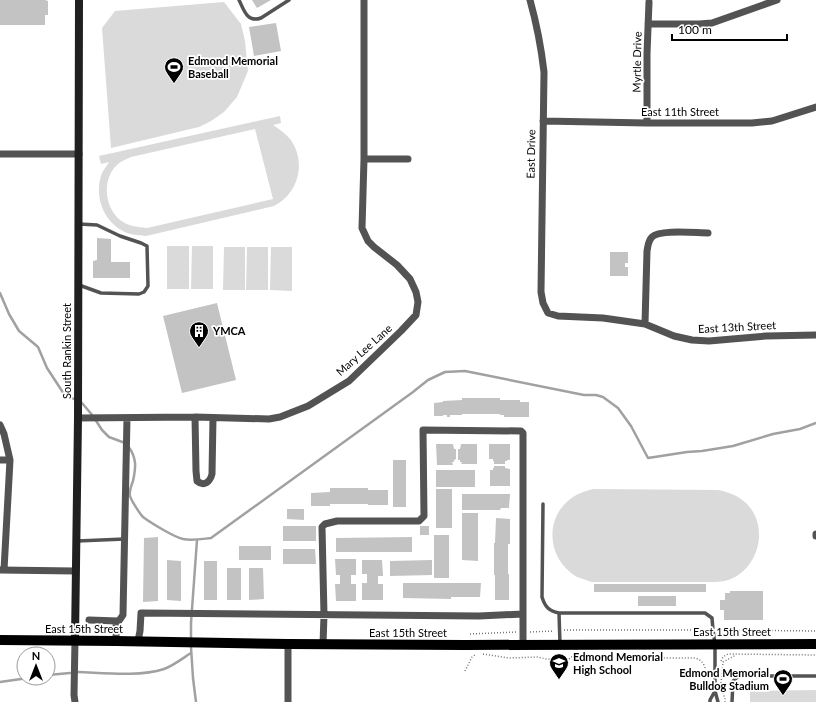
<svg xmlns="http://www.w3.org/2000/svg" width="816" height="702" font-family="Lato,sans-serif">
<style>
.green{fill:#dadada;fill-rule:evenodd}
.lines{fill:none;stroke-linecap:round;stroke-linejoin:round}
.stream{stroke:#a1a1a1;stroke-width:2.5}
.building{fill:#c3c3c3}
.path{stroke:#757575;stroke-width:1.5;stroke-dasharray:1 2;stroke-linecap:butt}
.lane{stroke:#535353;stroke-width:3.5}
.street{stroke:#535353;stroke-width:7}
.secondary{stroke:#202020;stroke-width:8}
.primary{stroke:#000;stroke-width:10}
.labels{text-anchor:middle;stroke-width:3.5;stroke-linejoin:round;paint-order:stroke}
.poi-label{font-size:11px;font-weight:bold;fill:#000;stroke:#fff;text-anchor:start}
.street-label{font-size:11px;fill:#000;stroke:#fff}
</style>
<rect width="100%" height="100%" fill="#fff"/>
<path class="green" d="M224,2L241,24L245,41L248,71L237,97L224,112L211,121L199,127L111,148L102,28L115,11Z
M280,116L281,123L273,125C279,129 285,133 290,139C304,157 301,184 284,199C281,202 277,204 274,206L146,236C140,235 133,235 127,233C104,224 93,196 102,173C104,169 107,166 109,162L101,164L99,156ZM255,129L273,199L147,228C137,227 128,226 120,220C104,207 102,179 117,165C121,161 127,159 131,157Z
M167,246H189V289H167Z
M192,246H213V289H191Z
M224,247H245V290H223Z
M247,247H268V290H246Z
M271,247H292V291L270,290Z
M593,489L718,490C729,492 739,496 747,504C768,526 760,563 735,577C728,581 721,582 714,582H592C587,580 582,579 577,577C547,560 543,517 573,497C579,493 586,491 593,489Z
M816,690V702H750V691Z"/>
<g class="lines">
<path class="stream" d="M0,293L9,314L19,331L38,347L47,368L64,394L82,403L93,416L102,430L109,437L125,443
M128,446C137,458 136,467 133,481C131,486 129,491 130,496C131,500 140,514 143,517C151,523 174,537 183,539C192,541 202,539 211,538L413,392L428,380L445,372L465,371L584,395H596L603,397L618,408L631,426L648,458L687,452L702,451L733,446L773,434L800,429L816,423
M191,637V623L197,540
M191,647L193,678L196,702
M78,672C105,673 139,677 164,669C173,666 183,658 191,653
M48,675L70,673
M0,682L28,678"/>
</g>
<path class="building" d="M0,0H45L48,1V15H45V25H0Z
M252,0H271L257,8Z
M276,23L281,51L254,56L249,27Z
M97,238L111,239V262H130V278H93V261L97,260Z
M610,252H628V263H625V267H628V276H610Z
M217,303L236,380L182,393L163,316Z
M462,398H500V400H520V402H529V417H504V415H500V414H462V415H450V417H447V415H443V416H434V403L443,402V401L462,400Z
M436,444H453L454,449H456V459L454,460V462H452L453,465H437Z
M461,444H477V464H461L462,462H460V460H458V449H460Z
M489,444H510V460H507V461H505V464H494V461H493V459H489Z
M393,460H406V507H393Z
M494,466H505V468L510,469V486H490V470H493V468H494Z
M436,470H475V487H436Z
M330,488H368V490H388V505H368V504H330V506H311V493L330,492Z
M436,489H452V528H436Z
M462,494H510L509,508H501L500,510H462Z
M287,509H304V520L287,519Z
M462,513H478V561L462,560Z
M496,518L510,519V544H508V574H509V600H495V575H494V543H495Z
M283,526H316V541H283Z
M420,526H429V535H420Z
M434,535H449V578H434Z
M158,537V601L143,602L144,538Z
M412,537V552H336V538Z
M239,546H271V560H239Z
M283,549H315L316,564H283Z
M335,559H356V575H351V584H356V601H336L335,584H340V575H336Z
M167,560L181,561V601L167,600Z
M362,560H382L383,576H378V584H383V600H362V583H367V574H362Z
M432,560V575L390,576V561Z
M204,561H217V600H204Z
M227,568H241V600H227Z
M249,568H263L264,599L249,600Z
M403,583H481L480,597H451V599L403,598Z
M594,584H706V592H594Z
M730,591H763V620H724V610H720V600H725V593H730Z
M638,596H676V606H638Z"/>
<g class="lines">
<path class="path" d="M564,630H708
M718,630L816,631
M530,632L554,631
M470,634L516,632
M483,654L509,658L538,657L546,659L568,660L575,654
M625,654L657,658H695C706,661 709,674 702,683
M721,661L723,657L728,654L816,655
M465,671L472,657L476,654
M721,683L723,662L736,655
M721,687L725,699V702"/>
<path class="lane" d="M239,0C244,10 247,23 261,18L289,0
M79,224L97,225L120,236L141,243L147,246L148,286L144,292L139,294L101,293L79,285
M543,504L542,597C545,607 549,611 559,613L560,644
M77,541L125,539
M559,613H705L712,618L713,630L715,644V691L718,702
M710,702V700L715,691
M732,702L733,681L739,676H816"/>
<path class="street" d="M530,0C537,25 541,46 544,72L541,292L543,303L548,313L558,316L603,318L645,324L674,336L692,340L709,341L766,336L816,335
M648,24H699L712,23L777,0
M543,121L647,123H752L772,121L816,107
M647,123V54L649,2
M0,154H79
M364,159H408
M645,324L647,251C648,246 648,241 652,237C660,229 696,233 708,233
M195,417L196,471L197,481C204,487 210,482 212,474L213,418
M78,418L195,417L269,419L280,417L308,406L349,381L401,331L416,315L418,302L416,292L410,279L397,265L374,247L368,241L362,228L364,159V0
M0,425L4,434L10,460L4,570
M0,460H10
M816,534V536
M0,570L75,571
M89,620L118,621
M75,640L74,695L75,702
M116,641V625L123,615L127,418
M138,641L140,631L141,613L479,616L523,614
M288,644V702
M323,644L324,615L322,527L325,524L337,521H419L424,516L423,430L521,431L523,433V645"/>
<path class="secondary" d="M75,640L78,418L79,0"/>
<path class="primary" d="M0,640L116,641L288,644L465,645L816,644"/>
</g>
<defs>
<symbol id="stadium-pin" viewBox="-11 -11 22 30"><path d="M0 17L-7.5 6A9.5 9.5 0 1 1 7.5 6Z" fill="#000" stroke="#fff"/><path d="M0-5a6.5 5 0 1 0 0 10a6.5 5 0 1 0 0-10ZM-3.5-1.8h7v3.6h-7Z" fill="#fff"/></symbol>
<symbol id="building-pin" viewBox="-11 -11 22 30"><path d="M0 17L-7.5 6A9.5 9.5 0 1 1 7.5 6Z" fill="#000" stroke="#fff"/><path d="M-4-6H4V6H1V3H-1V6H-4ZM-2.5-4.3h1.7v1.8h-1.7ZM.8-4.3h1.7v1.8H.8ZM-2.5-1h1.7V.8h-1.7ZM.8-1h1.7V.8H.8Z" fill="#fff"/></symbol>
<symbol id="school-pin" viewBox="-11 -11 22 30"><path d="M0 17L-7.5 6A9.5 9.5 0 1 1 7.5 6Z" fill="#000" stroke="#fff"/><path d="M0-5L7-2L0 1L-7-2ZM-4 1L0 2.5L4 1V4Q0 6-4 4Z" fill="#fff"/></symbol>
</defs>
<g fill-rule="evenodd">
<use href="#stadium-pin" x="163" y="56" width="22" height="30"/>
<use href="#building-pin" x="188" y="320" width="22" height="30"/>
<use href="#school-pin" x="548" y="652" width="22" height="30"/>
<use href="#stadium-pin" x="772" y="668" width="22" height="30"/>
</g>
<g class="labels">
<g class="poi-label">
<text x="188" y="65">Edmond Memorial<tspan x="188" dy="13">Baseball</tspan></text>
<text x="213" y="335">YMCA</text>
<text x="573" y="661">Edmond Memorial<tspan x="573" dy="13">High School</tspan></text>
<text x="769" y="677" text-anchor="end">Edmond Memorial<tspan x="769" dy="13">Bulldog Stadium</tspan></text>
</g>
<g class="street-label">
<text transform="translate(637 62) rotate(-89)" y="4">Myrtle Drive</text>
<text x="680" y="116">East 11th Street</text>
<text transform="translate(531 154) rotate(-89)" y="4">East Drive</text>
<text transform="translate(737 327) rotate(-3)" y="4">East 13th Street</text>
<text transform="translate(364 350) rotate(-42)" y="4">Mary Lee Lane</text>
<text transform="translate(67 351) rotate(-90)" y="4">South Rankin Street</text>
<text x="84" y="633">East 15th Street</text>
<text x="732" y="636">East 15th Street</text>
<text x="408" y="637">East 15th Street</text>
</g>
</g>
<g transform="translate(36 666)"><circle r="19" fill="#ffffff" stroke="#999999"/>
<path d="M0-3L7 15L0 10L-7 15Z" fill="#000000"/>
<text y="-6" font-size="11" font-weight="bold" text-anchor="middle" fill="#000000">N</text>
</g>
<path d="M672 34v6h115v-6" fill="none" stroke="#000000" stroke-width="2"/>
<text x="678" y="34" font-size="12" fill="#000000" stroke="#ffffff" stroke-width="3" paint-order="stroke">100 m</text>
</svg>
